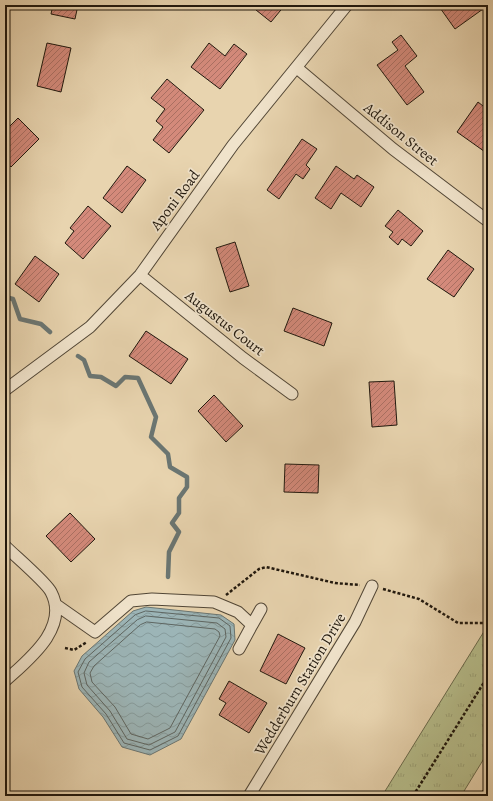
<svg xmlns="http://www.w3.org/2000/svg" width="493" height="801" font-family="Alegreya,serif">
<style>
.grass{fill:url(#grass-tufts);stroke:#6a6a4c}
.water{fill:url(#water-waves);stroke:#6a7673}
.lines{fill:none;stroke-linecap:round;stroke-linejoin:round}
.shore{stroke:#5e6662;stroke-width:1}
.stream{stroke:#6a7673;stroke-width:4.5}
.building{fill:url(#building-hatch);stroke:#1f170d}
.minor-casing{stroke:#514636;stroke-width:13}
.path{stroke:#1f170d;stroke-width:2.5;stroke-dasharray:3 2;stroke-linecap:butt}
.minor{stroke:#f0e3cb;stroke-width:11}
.labels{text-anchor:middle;stroke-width:3.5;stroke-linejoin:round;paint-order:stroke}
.street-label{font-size:15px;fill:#1f170d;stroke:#f0e3cb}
</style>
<defs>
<pattern id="grass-tufts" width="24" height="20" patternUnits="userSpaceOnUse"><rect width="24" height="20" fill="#b6bd8b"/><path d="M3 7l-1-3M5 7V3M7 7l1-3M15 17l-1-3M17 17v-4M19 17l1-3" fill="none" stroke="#9ca277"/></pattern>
<pattern id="water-waves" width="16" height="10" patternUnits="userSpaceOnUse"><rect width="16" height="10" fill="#9cb5b7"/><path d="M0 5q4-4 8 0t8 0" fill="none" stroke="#869b9c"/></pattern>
<pattern id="building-hatch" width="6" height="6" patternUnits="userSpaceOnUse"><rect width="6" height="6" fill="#d48a7b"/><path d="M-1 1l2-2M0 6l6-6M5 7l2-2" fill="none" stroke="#ab7063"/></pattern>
</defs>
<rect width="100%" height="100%" fill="#e8d4af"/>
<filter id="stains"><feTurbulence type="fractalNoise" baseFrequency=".005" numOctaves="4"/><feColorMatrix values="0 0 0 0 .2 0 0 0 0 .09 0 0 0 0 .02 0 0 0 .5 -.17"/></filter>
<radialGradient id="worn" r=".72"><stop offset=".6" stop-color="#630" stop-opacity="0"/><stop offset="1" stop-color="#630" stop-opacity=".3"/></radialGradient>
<path class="grass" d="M488,625V752L461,796H382Z"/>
<path class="water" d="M146,607L221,615L234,624L235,640L181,739L150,755L122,747L103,717L79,689L74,671L82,656L133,611Z"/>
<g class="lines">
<path class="shore" d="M146,611L219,618L230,626L231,638L178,736L150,750L124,743L106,714L82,687L78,672L85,659L135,615Z
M146,616L217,623L225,629L226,637L175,732L149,745L127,739L110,711L87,685L84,673L89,662L137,620Z
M147,622L215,629L219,632L220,636L170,728L148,739L131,734L115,707L92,682L90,673L94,666L140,625Z"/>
<path class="stream" d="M5,297L13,299L20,319L41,324L50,332
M78,356L84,360L90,376L101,377L116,386L125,377L138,378L156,417L151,437L168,454L170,467L187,477V487L179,498V513L172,523L179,532L169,552L168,577"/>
</g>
<path class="building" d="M53,5H78L75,19L51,14Z
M260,5H285L271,22L256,10Z
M438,5H480L483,9L455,29Z
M401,35L417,56L405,66L424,92L407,105L377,65L398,50L392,42Z
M47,43L71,48L61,92L37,86Z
M209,43L225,56L234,44L247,54L220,89L191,67Z
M167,79L204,110L169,153L153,140L163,127L156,121L165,109L151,98Z
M478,102L488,110V154L457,132Z
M18,118L39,139L11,167L5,160V131Z
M302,139L317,149L306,165L310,169L303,179L296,174L279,199L267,190Z
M127,166L146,180L122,213L103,198Z
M336,166L354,179L357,175L374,187L361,207L341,193L331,209L315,198Z
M88,206L111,226L83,259L65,243L74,231L70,228Z
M398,210L423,231L411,246L402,239L398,245L389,237L393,232L385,226Z
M235,242L249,286L230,292L216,248Z
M448,250L474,269L454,297L427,279Z
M35,256L59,274L39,302L15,284Z
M293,308L332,323L324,346L284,331Z
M146,331L188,359L171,384L129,356Z
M394,381L397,425L372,427L369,382Z
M214,395L243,426L226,442L198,411Z
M285,464L319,465L318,493L284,492Z
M70,513L95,539L71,562L46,536Z
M278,634L305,648L286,684L260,671Z
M229,681L267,703L249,733L219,715L226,703L219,699Z
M488,784V796H484L481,793Z"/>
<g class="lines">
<defs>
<path id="minor" d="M297,68L393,149L488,221
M140,275L243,358L292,394
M5,390L90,327L140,275L233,145L347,5
M5,546C15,556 46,582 51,592C70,628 28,660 5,681
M55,604L95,632L131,601L152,599L214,602L238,612L252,625L239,649
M252,625L261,609
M249,796L355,622L372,586"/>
</defs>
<use href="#minor" class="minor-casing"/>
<path class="path" d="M383,589L419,599L458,623H488
M226,595L259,569L266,567L335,583L360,585
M65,648L74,650L87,642
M413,796L488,676"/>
<use href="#minor" class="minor"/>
</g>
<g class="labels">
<g class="street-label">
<text transform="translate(401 134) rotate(39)" y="5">Addison Street</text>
<text transform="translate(175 200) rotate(-53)" y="5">Aponi Road</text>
<text transform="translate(225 323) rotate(38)" y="5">Augustus Court</text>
<text transform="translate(300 684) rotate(-59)" y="5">Wedderburn Station Drive</text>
</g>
</g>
<rect width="493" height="801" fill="none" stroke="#e8d4af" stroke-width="20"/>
<rect x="6" y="6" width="481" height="789" fill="none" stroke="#1f170d" stroke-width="2"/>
<rect x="10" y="10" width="473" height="781" fill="none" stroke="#1f170d"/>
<rect width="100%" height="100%" filter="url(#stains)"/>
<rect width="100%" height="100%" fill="url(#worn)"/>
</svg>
